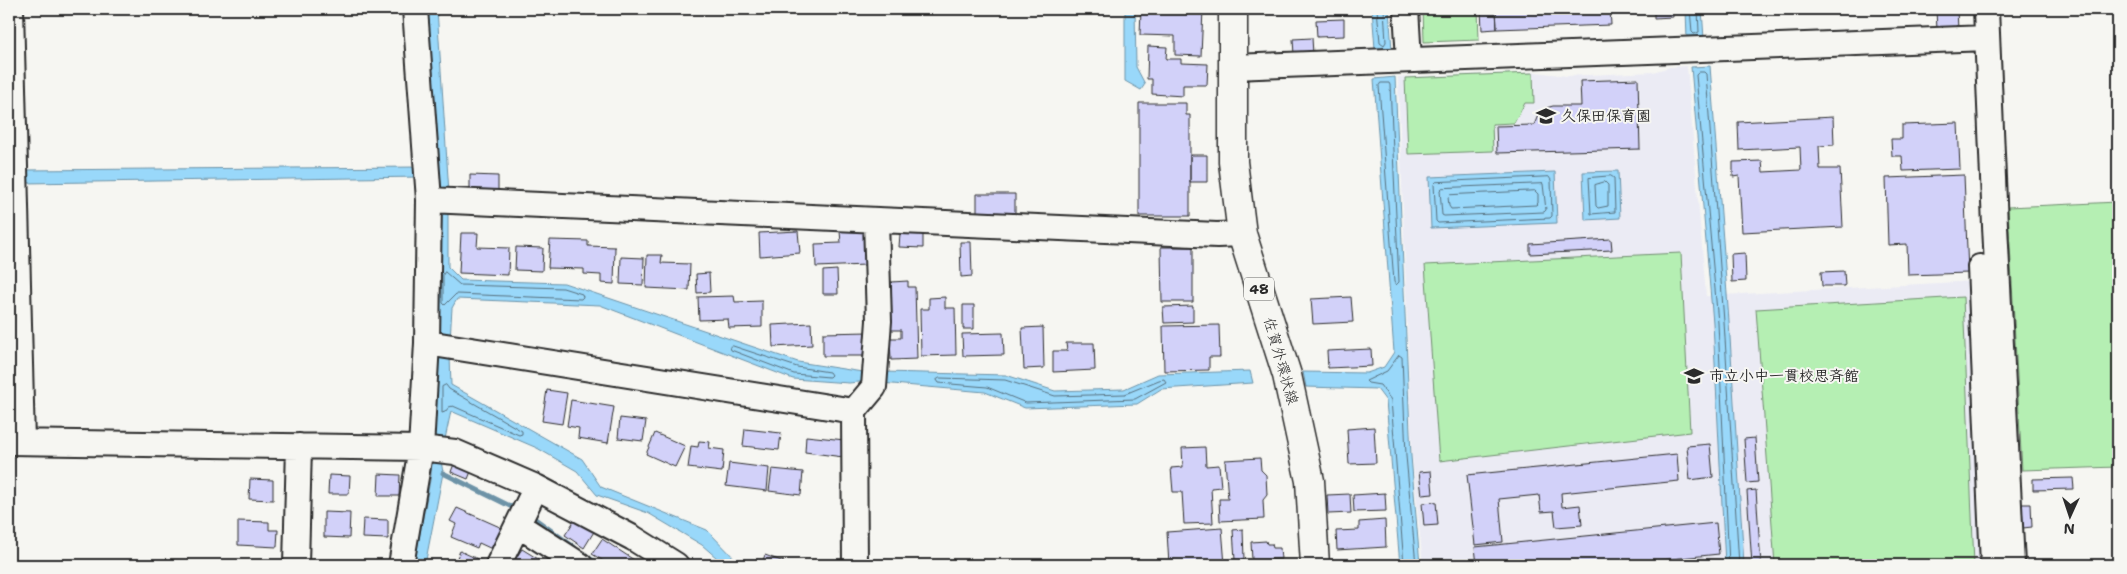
<svg xmlns="http://www.w3.org/2000/svg" width="2127" height="574" font-family="'Shantell Sans','Klee One',sans-serif">
<style>
.built{fill:#ebebf4}
.green{fill:#b5efb3;stroke:#708d6f}
.water{fill:#99d8fa;stroke:#6d93a7}
.lines{fill:none;stroke-linecap:round;stroke-linejoin:round}
.shore{stroke:#57707e;stroke-width:1}
.stream{stroke:#6d93a7;stroke-width:5}
.building{fill:#d2d1f9;stroke:#2b2b2b}
.minor-casing{stroke:#2b2b2b;stroke-width:28}
.major-casing{stroke:#2b2b2b;stroke-width:31}
.minor{stroke:#f6f6f2;stroke-width:24}
.major{stroke:#f6f6f2;stroke-width:28}
.labels{text-anchor:middle;stroke-width:4;stroke-linejoin:round;paint-order:stroke}
.shield{fill:#f6f6f2;stroke:#686867;stroke-width:1}
.shield-label{font-size:14px;font-weight:bold;fill:#2b2b2b}
.poi-label{font-size:15px;font-weight:bold;fill:#2b2b2b;stroke:#f6f6f2;text-anchor:start}
.street-label{font-size:15px;fill:#2b2b2b;stroke:#f6f6f2}
</style>
<rect width="100%" height="100%" fill="#f6f6f2"/>
<filter id="ink" filterUnits="userSpaceOnUse"><feTurbulence type="fractalNoise" baseFrequency=".02" numOctaves="2"/><feDisplacementMap in="SourceGraphic" scale="10" xChannelSelector="R" yChannelSelector="G"/><feConvolveMatrix kernelMatrix="1 2 1 2 8 2 1 2 1" color-interpolation-filters="sRGB"/></filter>
<g filter="url(#ink)">
<path class="built" d="M1687,66L1706,296L1975,281L1988,565H1423L1412,456L1398,77L1536,72L1567,76L1653,72L1670,67Z"/>
<path class="green" d="M1423,9H1478L1479,40L1424,42Z
M1533,73L1534,103H1525L1514,123L1492,124L1493,151L1408,154L1405,78Z
M2118,202V467L2022,470L2008,207Z
M1681,253L1690,432L1439,461L1425,265Z
M1963,297L1974,565H1775L1756,309Z"/>
<path class="water" d="M423,9H437L449,193L436,192Z
M1125,9H1135L1136,67L1145,84L1141,90L1125,81Z
M1372,9H1389L1392,50L1375,49Z
M1686,9H1702L1704,39L1687,40Z
M1710,66L1729,321L1744,565H1725L1713,323L1691,67Z
M1395,77L1411,456L1420,565H1400L1386,401L1377,389L1306,387L1303,372L1367,373L1384,367L1394,352L1374,79Z
M420,167V177L25,183V170Z
M1618,171L1620,218L1585,220L1583,172Z
M1555,172L1557,223L1431,228L1429,177Z
M438,210L448,211V267L461,280L564,283L798,362L869,373V381L849,383L793,379L600,305L457,299L452,308L450,340L438,338Z
M438,354L450,356L451,385L582,459L601,487L707,530L741,565H725L702,545L648,513L597,495L577,471L537,448L451,411L445,439L434,438Z
M1250,371L1253,383L1161,389L1137,404L1025,408L985,392L881,383L883,372L1006,375L1055,391L1124,389L1158,374Z
M432,458L441,460L443,473L425,565H414L431,475Z"/>
<g class="lines">
<path class="shore" d="M1377,9L1380,42L1384,45L1386,42L1384,9
M1690,9L1692,32L1694,34L1699,32L1698,9
M1381,83H1389L1390,85L1399,282L1396,285L1394,282L1379,86Z
M1611,176L1614,178L1615,212L1591,214L1589,178Z
M1549,177L1551,180L1552,216L1550,218L1438,223L1436,221L1434,184L1436,182Z
M1605,182L1608,185V206L1598,208L1596,206L1595,185Z
M1543,184L1546,210L1544,212L1444,216L1442,215L1440,190L1442,188Z
M1535,191L1538,194V203L1536,205L1451,209L1449,206L1448,197L1450,195Z
M445,272L460,285L563,288L582,294L583,297L581,299L456,294L445,305L443,303V275Z
M733,346L797,367L829,372L831,375L829,377L794,374L731,350L730,347Z
M940,378L1005,380L1055,396L1125,394L1159,380L1164,379L1166,382L1135,399L1026,403L987,387L939,383L937,380Z
M446,385L449,389L522,431V434L519,435L453,406L449,407L445,412L442,413V387Z
M1404,565L1391,400L1380,385L1368,383L1366,381L1387,371L1399,355L1402,357L1406,456L1416,565
M1729,565L1718,323L1696,75L1699,72H1704L1706,74L1724,322L1739,565"/>
<path class="stream" d="M443,473L514,508
M531,516L574,547
M585,555L599,565"/>
</g>
<path class="building" d="M1141,9H1203L1201,56L1175,55V36L1140,35Z
M1481,9H1496L1497,29L1482,30Z
M1496,9H1610L1611,25L1497,29Z
M1654,9H1673V17L1654,18Z
M1936,9H1957L1958,30L1937,31Z
M1344,19V36L1317,37L1316,20Z
M1312,38L1313,54L1294,55L1293,39Z
M1148,46L1167,47L1166,59H1181V63L1208,64L1207,85H1183V96L1152,94V79H1147Z
M1638,79L1640,149L1497,153L1496,126L1534,125L1539,113L1546,108L1553,106H1581L1580,81Z
M1139,103H1186V115H1190V216H1139Z
M1833,117L1834,145L1819,146L1820,169H1840L1843,227L1742,232L1739,176L1733,177V162L1762,161L1763,172L1801,170L1800,147L1739,150L1738,122Z
M1958,123L1960,169L1903,171L1902,156H1892L1891,139H1902V125Z
M1190,155H1207V182H1190Z
M470,175L498,176V197L470,196Z
M1964,175L1968,273L1908,275L1907,244L1888,245L1886,178Z
M977,194H1015V215H977Z
M865,230L866,265L816,267L815,244L841,243L840,231Z
M798,231L800,253L760,256L759,233Z
M461,233H478L477,247L509,248L508,275L459,273Z
M900,234H923V248L899,247Z
M1611,239L1612,250L1530,254V244Z
M550,240L588,241V246L615,247L614,284L601,283V275L584,274V269L548,268Z
M960,242H971L972,276L961,277Z
M516,247L543,248L542,271L515,270Z
M1161,247H1193V302H1162Z
M1745,253L1746,281L1732,282L1731,254Z
M647,255H662L661,263L690,264L689,290L646,288Z
M621,257L644,258L643,285L620,284Z
M837,270L838,294H823V271Z
M1844,271L1845,286H1822L1821,272Z
M709,273L710,292L697,293L696,274Z
M908,281V287H915L917,359L891,360L890,338H901V330H886L885,287H891V282Z
M734,296L735,302L762,301V327L729,328L728,319L699,320L698,297Z
M945,297V308H955L956,355L921,356L920,309H929V298Z
M1351,297L1353,322L1313,324L1311,299Z
M963,305H974V329H963Z
M1193,306V322L1164,323L1163,307Z
M811,323L812,345L773,347L772,325Z
M1219,325L1220,357H1209V370L1164,371L1163,326Z
M1043,327L1044,368L1024,369L1022,328Z
M869,332V356H823V333Z
M1003,333L1004,355L963,356L962,334Z
M1066,343H1094L1095,370L1053,372V351H1067Z
M1371,349L1372,366L1328,368L1327,351Z
M547,390L567,393L562,424L542,421Z
M571,400L614,407L608,443L578,438L579,428L567,426Z
M620,418L646,421L643,441L618,438Z
M1374,427L1376,463L1349,464L1347,429Z
M745,429L781,433L779,450L743,446Z
M655,433L685,446L675,467L646,454Z
M806,436L845,440L843,457L805,452Z
M1755,438L1758,482L1747,483L1744,439Z
M699,441L710,442L709,448L724,450L722,472L688,468L691,446L698,447Z
M1710,444L1713,477L1690,480L1687,446Z
M1205,447L1206,466L1219,465L1221,487L1211,488L1213,523L1184,524L1182,492H1173L1171,468L1183,467L1182,448Z
M1677,454L1679,481L1561,493L1562,507L1580,505L1582,525L1556,527L1554,511L1541,512L1539,495L1499,499L1503,542L1475,545L1467,475Z
M1260,458L1261,470L1266,475L1267,495L1263,500L1264,519L1220,521L1219,499H1228L1225,460Z
M455,461L472,469L468,479L451,472Z
M729,463L769,468L767,491L726,486Z
M772,469L803,472L801,495L769,491Z
M1431,471L1433,494L1422,495L1419,472Z
M379,474L400,475L399,496H378Z
M329,475L350,476L349,494H328Z
M2073,478L2074,489L2033,490V479Z
M250,479L273,480V500L249,499Z
M1756,490L1761,565H1752L1747,491Z
M1385,493L1386,511L1354,512L1353,495Z
M1350,494L1351,513L1328,514L1327,495Z
M1436,502L1438,525L1424,526L1422,503Z
M2022,504H2031L2032,527L2023,528Z
M457,508L502,528L492,549L479,543L477,548L451,537L456,524L450,521Z
M324,512L350,513L349,538L324,537Z
M576,518L595,530L584,548L565,535Z
M363,519L388,520V539L362,538Z
M1385,520L1386,547L1337,550L1336,531L1359,530V522Z
M238,521L269,522V530H278L277,547L238,545Z
M1716,523L1719,554L1613,565H1477L1475,547Z
M1222,528L1225,565H1169L1167,532Z
M1243,529L1244,560H1235L1233,530Z
M602,539L634,560L631,565H610L592,554Z
M1266,541L1267,544H1272L1273,548H1280L1281,559L1252,560L1251,542Z
M522,549L543,562L541,565H511Z
M460,551L484,562L482,565H462L455,562Z
M765,555L784,562L783,565H761Z"/>
<g class="lines">
<defs>
<path id="minor" d="M11,9L22,442
M1406,9L1409,60
M1986,9L1995,226L2012,565
M1233,67L1987,38
M429,200L1217,235L1242,234
M1980,267L1993,565
M427,343L854,411
M9,442L421,448L455,452L536,487L633,538L676,565
M518,525L580,565
M296,565L299,446
M401,565L421,448L427,343L429,200L415,9
M498,565L536,487
M855,565L854,411L874,387L879,321L876,221"/>
<path id="major" d="M1233,9V162L1242,234L1287,375L1310,481L1315,565"/>
</defs>
<use href="#minor" class="minor-casing"/>
<use href="#major" class="major-casing"/>
<use href="#minor" class="minor"/>
<use href="#major" class="major"/>
</g>
</g>
<defs>
<symbol id="school-bare" viewBox="-9 -9 18 18"><path d="M0-5L7-2L0 1L-7-2ZM-4 1L0 2.5L4 1V4Q0 6-4 4Z" fill="#2b2b2b" stroke="#f6f6f2" stroke-width="2.5" paint-order="stroke"/></symbol>
</defs>
<g fill-rule="evenodd">
<use href="#school-bare" x="1532" y="102" width="28" height="28"/>
<use href="#school-bare" x="1680" y="362" width="28" height="28"/>
</g>
<g class="labels">
<rect class="shield" x="1244" y="277.5" width="30" height="23" rx="4"/>
<g class="shield-label">
<text x="1259" y="294">48</text>
</g>
<g class="poi-label">
<text x="1561" y="121">久保田保育園</text>
<text x="1709" y="381">市立小中一貫校思斉館</text>
</g>
<g class="street-label">
<text transform="translate(1281 361) rotate(74)" y="5">佐賀外環状線</text>
</g>
</g>
<rect width="2127" height="574" fill="none" stroke="#f6f6f2" stroke-width="30"/>
<rect x="15" y="15" width="2097" height="544" fill="none" stroke="#2b2b2b" stroke-width="2" filter="url(#ink)"/>
<g transform="translate(2070 516) rotate(183)" stroke="#f6f6f2" stroke-width="4" paint-order="stroke">
<path d="M0-4L9 19L0 12L-9 19Z" fill="#2b2b2b"/>
<text y="-8" font-size="14" font-weight="bold" text-anchor="middle" fill="#2b2b2b">N</text>
</g>
</svg>
